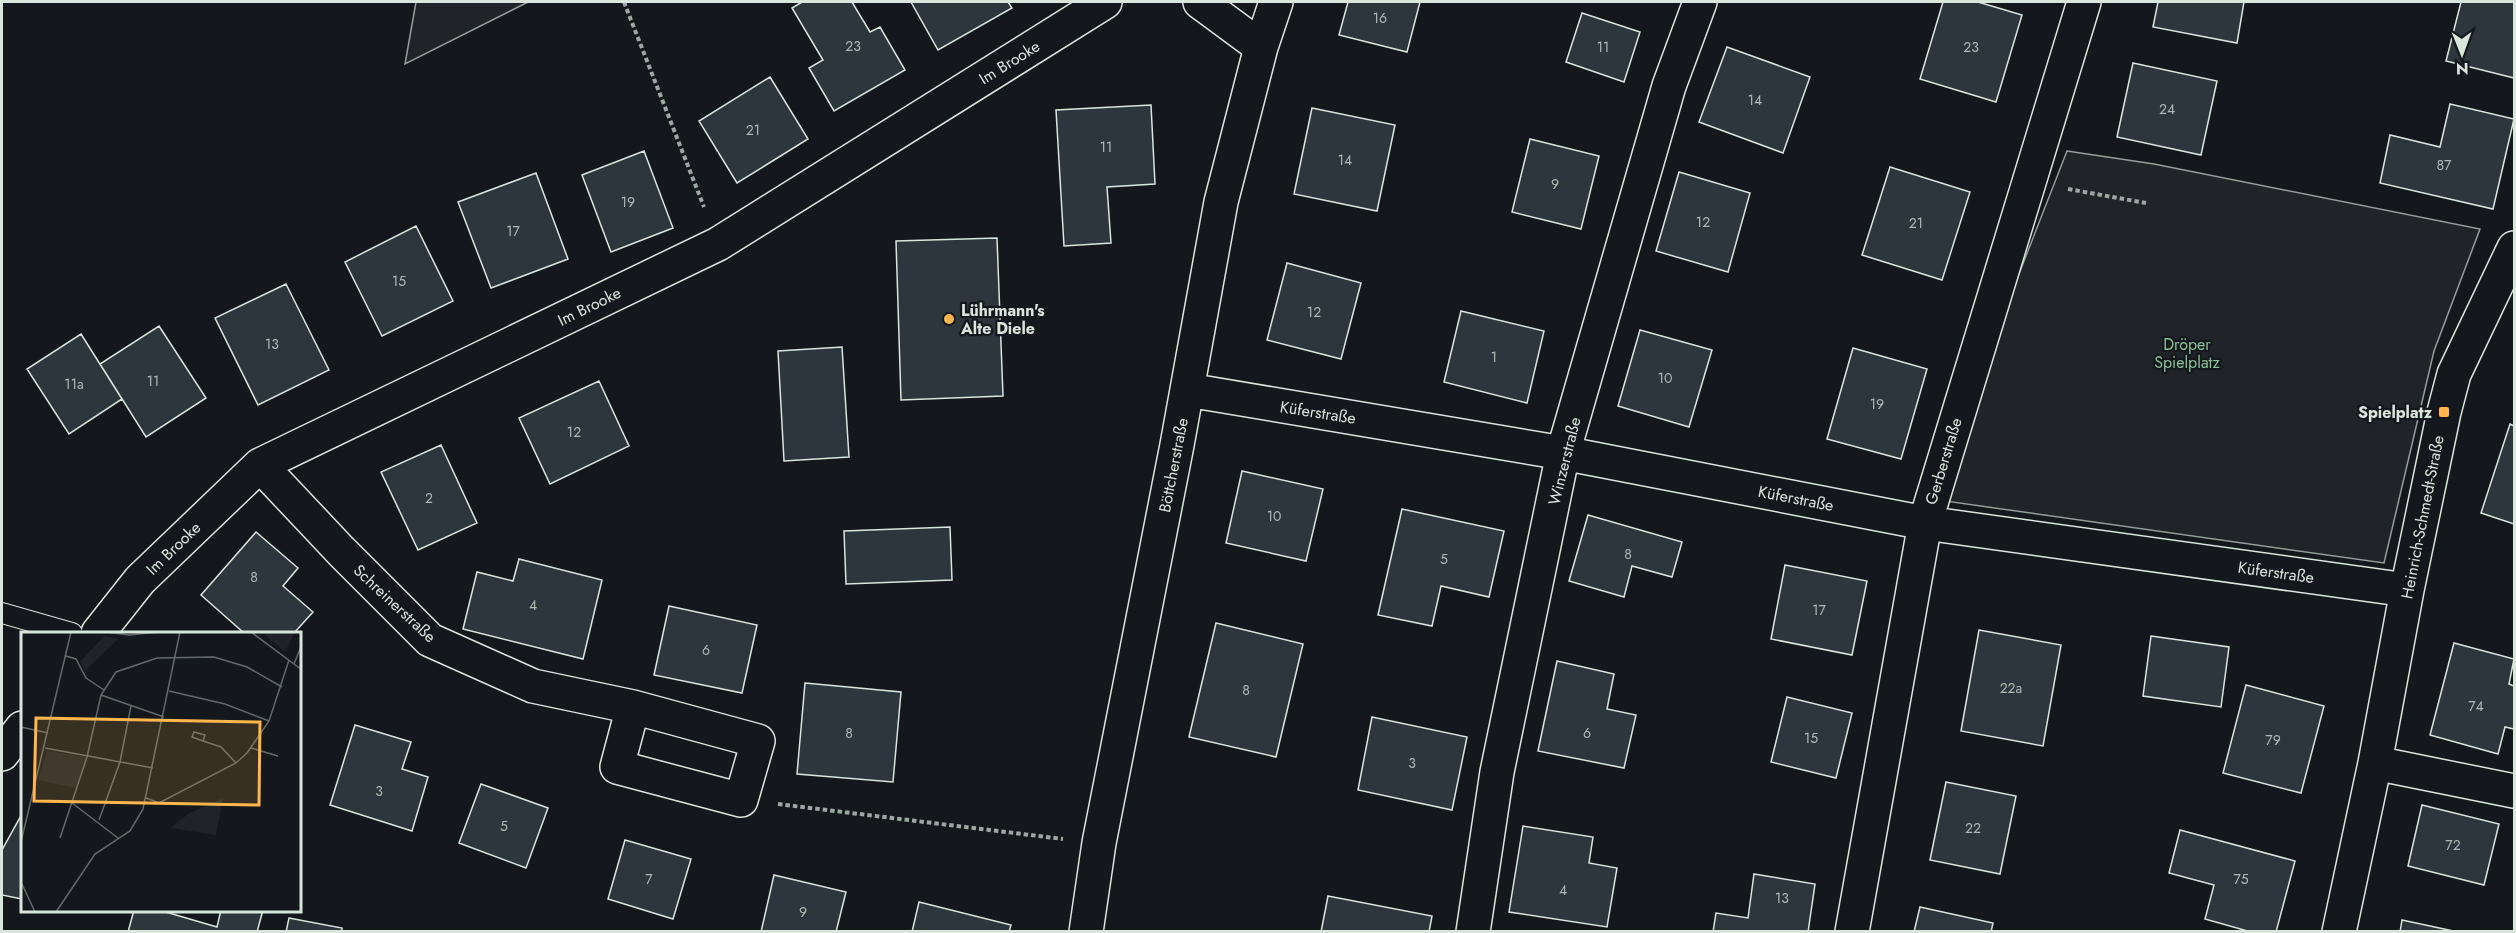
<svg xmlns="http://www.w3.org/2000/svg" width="2516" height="933" font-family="Jost,sans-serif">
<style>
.green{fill:#202428;stroke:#939e99;stroke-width:1.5}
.building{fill:#2c363c;stroke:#d8e6dc;stroke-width:1.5}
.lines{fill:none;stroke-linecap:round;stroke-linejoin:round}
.service-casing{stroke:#d8e6dc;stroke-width:22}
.minor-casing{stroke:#d8e6dc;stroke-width:36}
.path{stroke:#9da8a2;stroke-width:4;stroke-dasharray:4.5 3;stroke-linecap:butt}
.service{stroke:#14181c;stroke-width:20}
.minor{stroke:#14181c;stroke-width:33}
.poi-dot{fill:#ffb74d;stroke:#14181c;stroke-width:2}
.labels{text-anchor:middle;stroke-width:4.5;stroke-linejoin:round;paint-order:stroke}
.number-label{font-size:14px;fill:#adbab4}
.street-label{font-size:16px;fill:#d8e6dc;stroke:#14181c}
.poi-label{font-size:16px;font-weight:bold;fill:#d8e6dc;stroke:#14181c;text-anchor:start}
.park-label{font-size:16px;fill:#8ac095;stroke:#14181c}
.inset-road{fill:none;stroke:#626a69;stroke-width:1.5}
.view{fill:#ffb74d;fill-opacity:0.15;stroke:#ffb74d;stroke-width:3}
.inset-edge{fill:none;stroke:#d8e6dc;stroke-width:3}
</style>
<rect width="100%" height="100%" fill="#14181c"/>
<path class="green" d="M416,2H528L405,64Z
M2067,151L2154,164L2480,229L2434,351L2384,563L1931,499Z"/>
<path class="building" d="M802,2H852L870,32L880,27L905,70L834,111L809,68L823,60L792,8Z
M911,2H1008L1012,8L938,50Z
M1348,2H1420L1407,52L1339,35Z
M1943,2H1978L2022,15L1996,102L1920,79Z
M2158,2H2244L2237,43L2153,27Z
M2461,2H2514V78L2446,61Z
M1582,13L1640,32L1624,82L1566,62Z
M1727,47L1810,77L1783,153L1699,122Z
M2133,63L2217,81L2201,155L2117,137Z
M770,77L808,139L737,183L699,121Z
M2450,104L2514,119L2493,209L2380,183L2390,135L2440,147Z
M1151,105L1155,184L1107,187L1111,243L1064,246L1056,110Z
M1312,108L1395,125L1377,211L1294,194Z
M1530,139L1599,156L1581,229L1512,212Z
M644,151L673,228L611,252L582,175Z
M1890,167L1970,192L1942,280L1862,255Z
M1679,172L1750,193L1728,272L1656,251Z
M536,173L568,259L491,288L458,202Z
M416,226L453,301L382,336L345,262Z
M997,238L1003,396L901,400L896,241Z
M1287,263L1361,283L1341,359L1267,340Z
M286,284L329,370L258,405L215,318Z
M1461,311L1544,331L1527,403L1444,382Z
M159,326L206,398L146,437L100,364Z
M1640,330L1712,350L1689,427L1618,406Z
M81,334L122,399L69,434L27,369Z
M842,347L849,457L784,461L778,351Z
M1853,348L1927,369L1901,459L1827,439Z
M599,381L629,446L550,484L519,418Z
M2510,424L2514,426V524L2481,513Z
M441,445L477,523L418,550L381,472Z
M1242,471L1323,489L1306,561L1226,543Z
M1402,509L1504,531L1489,597L1441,586L1432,626L1378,615Z
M1588,515L1682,542L1672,577L1632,566L1624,597L1569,581Z
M950,527L952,580L846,584L844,531Z
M256,532L298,568L283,586L313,612L294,633H244L201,595Z
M519,559L602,580L583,659L463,629L477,572L513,581Z
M1785,565L1867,581L1852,655L1771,639Z
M669,606L757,625L742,693L654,675Z
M1216,623L1303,644L1276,757L1189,737Z
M1979,630L2061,645L2043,746L1961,731Z
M2151,636L2229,647L2221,707L2143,696Z
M2454,643L2514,659L2509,684L2514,686V729L2505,727L2498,754L2430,735Z
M1557,661L1614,674L1607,709L1636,715L1624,768L1538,751Z
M805,683L901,692L893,782L797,774Z
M2246,685L2324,706L2301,793L2223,773Z
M1787,697L1852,713L1836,778L1771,762Z
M1372,717L1467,737L1452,810L1358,790Z
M355,725L411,742L402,769L428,777L412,831L330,805Z
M1946,782L2016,796L2000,874L1930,860Z
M481,784L548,808L526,868L459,843Z
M2422,805L2499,824L2484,885L2408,866Z
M22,814V899L2,895V850Z
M1523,826L1593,837L1589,863L1617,868L1607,927L1509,912Z
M2180,830L2295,861L2276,932H2251L2205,919L2214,885L2169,873Z
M625,840L691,859L673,919L608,899Z
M1754,874L1815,884L1808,932H1713L1716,913L1748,918Z
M774,875L846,892L836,932H761Z
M1328,896L1432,916L1429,932H1321Z
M919,902L1011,925L1009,932H912Z
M1920,907L1993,923L1991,932H1914Z
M134,910H159L217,927L221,910H263L257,932H128Z
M289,918L342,928V932H286Z
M2402,920L2458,932H2400Z"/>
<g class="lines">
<defs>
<path id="service" d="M2,613L72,633"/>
<path id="minor" d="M1200,2L1261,47
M1188,390L1563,453L1925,523L2407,590
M260,465L341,551L430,640L533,686L633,707
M98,633L140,580L260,465L718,244L1105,2
M633,707L758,741L741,800L617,767Z
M2,754L22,728
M2375,763L2514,791
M1086,932L1099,843L1177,445L1221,202L1261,47L1276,2
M1473,932L1497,772L1563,453L1669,86L1700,2
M1852,932L1925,523L2084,2
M2339,932L2375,763L2407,590L2444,412L2454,374L2514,248"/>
</defs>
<use href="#service" class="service-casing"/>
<use href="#minor" class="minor-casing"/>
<path class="path" d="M624,2L704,207
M2068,189L2146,203
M778,804L1063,839"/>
<use href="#service" class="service"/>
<use href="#minor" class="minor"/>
</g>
<g class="poi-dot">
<circle cx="949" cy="319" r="6"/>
<rect x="2438" y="406" width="12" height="12" rx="3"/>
</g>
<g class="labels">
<g class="number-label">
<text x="1380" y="23">16</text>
<text x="853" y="51">23</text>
<text x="1603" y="52">11</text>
<text x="1971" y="52">23</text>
<text x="1755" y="105">14</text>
<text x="2167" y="114">24</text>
<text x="753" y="135">21</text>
<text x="1106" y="152">11</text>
<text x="1345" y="165">14</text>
<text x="2444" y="170">87</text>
<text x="1555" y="189">9</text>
<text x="628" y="207">19</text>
<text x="1703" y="227">12</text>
<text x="1916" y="228">21</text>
<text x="513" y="236">17</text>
<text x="399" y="286">15</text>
<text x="1314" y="317">12</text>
<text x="272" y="349">13</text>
<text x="1494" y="362">1</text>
<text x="1665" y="383">10</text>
<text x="153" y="386">11</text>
<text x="74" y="389">11a</text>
<text x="1877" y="409">19</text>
<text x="574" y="437">12</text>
<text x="429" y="503">2</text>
<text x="1274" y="521">10</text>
<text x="1628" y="559">8</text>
<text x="1444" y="564">5</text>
<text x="254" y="582">8</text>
<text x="533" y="610">4</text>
<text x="1819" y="615">17</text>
<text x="706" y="655">6</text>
<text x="2011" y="693">22a</text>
<text x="1246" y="695">8</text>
<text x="2476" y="711">74</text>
<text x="849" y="738">8</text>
<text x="1587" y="738">6</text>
<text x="1811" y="743">15</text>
<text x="2273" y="745">79</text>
<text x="1412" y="768">3</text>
<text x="379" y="796">3</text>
<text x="504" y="831">5</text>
<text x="1973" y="833">22</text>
<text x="2453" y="850">72</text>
<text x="649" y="884">7</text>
<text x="2241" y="884">75</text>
<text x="1563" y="895">4</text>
<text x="1782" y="903">13</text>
<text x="803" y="917">9</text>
</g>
<g class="street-label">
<text transform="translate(1009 62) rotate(-32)" y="6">Im Brooke</text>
<text transform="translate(589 306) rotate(-26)" y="6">Im Brooke</text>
<text transform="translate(1318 412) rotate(9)" y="6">Küferstraße</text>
<text transform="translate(1564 461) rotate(-76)" y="6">Winzerstraße</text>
<text transform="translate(1943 461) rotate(-73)" y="6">Gerberstraße</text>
<text transform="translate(1173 465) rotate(-79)" y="6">Böttcherstraße</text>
<text transform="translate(1796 498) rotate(11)" y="6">Küferstraße</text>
<text transform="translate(2422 517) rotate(-79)" y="6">Heinrich-Schmedt-Straße</text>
<text transform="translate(173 548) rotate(-44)" y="6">Im Brooke</text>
<text transform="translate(2276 572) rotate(8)" y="6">Küferstraße</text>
<text transform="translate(395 603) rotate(43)" y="6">Schreinerstraße</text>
</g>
<g class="poi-label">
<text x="961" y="316">Lührmann's<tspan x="961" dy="18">Alte Diele</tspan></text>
<text x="2432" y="418" text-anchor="end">Spielplatz</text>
</g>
<g class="park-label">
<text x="2187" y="350">Dröper<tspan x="2187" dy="18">Spielplatz</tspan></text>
</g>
</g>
<g transform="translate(21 632)">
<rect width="280" height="280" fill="#14181c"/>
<path d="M241,0H274L264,20ZM83,4L97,7L64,39L59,30ZM26,119L66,125L54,156L17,148ZM202,166L195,203L149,196L167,182Z" fill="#202428"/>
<path class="inset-road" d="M85,0L108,3L138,0M230,0L281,38M45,24L55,27L65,46L83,58M273,32L281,12M148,59L204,72L248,89M80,63L143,85M0,95L27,101M173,100L184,103L182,109L171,105ZM182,109L200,115L215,131M24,116L132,136M230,116L257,124M125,166L138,171L215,131L226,121L248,89L268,28M51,171L97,206M78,188L99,130L110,74M39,206L66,125L80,63L95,40L136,26L193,25L226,35L261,55M0,210L50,0M0,250L14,280M35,280L74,222L109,199L122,177L159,0"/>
<path class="view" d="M15,86L239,90L238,173L13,169Z"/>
<rect width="280" height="280" class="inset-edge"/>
</g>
<rect width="2516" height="933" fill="none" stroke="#d8e6dc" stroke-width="6"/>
<g transform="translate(2462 54) rotate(179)" stroke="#14181c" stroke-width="4.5" paint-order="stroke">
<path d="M0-4.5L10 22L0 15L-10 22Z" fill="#d8e6dc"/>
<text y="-9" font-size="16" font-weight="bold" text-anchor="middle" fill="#d8e6dc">N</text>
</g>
</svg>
